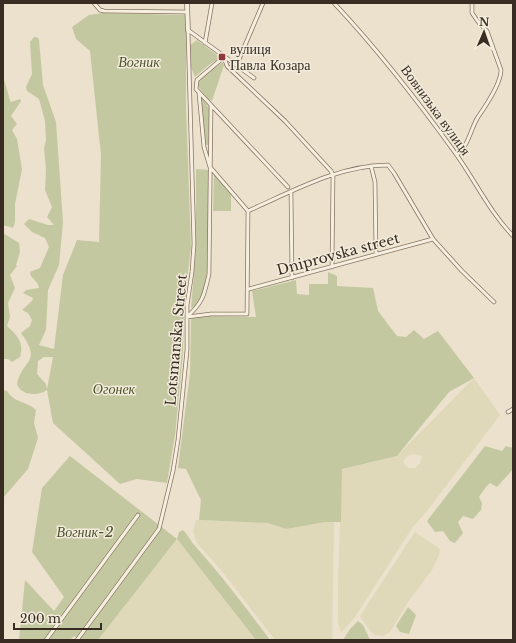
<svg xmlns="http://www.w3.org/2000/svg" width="516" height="643" font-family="'Libre Baskerville',serif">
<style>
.farmland{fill:#dfd9ba;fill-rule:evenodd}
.green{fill:#c4c8a1;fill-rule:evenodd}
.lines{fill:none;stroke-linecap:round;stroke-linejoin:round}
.minor-casing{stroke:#867462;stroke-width:4.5}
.tertiary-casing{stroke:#867462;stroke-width:5.5}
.minor{stroke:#f6efdf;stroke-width:3}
.tertiary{stroke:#f6efdf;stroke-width:4}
.poi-dot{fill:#8f383b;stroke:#f3ebdb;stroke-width:1.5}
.labels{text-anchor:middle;stroke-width:3;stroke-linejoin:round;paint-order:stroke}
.poi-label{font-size:14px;fill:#392d23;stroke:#f3ebdb;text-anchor:start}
.park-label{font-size:14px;font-style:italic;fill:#4a532c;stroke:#f3ebdb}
.street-label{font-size:14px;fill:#392d23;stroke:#f3ebdb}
</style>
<rect width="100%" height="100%" fill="#ebe1cc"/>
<path class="farmland" d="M474,378L500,415L427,511L412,528L355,617L341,633L338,622V583L342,469L397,456ZM414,454L422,456L420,463L415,468H408L401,460L403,462L407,456Z
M196,520L268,523L286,529L325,522H334L332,640H275L221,570L197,543L193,531Z
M415,532L440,549L439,555L432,570L410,599L390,632L383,636L375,635L371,632L360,616Z
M177,539L256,640H98Z"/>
<path class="green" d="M102,13L186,15V107L191,247L184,307L183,353L175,435L167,483L137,479L120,484L53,423L47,390C38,396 21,396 17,384C22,359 43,363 21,333L30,326L32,320L28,313L22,310L32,301L33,298L23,293L26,290L39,288L38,284L31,276L30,272L40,268L49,247L45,238L32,232L24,224L29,219L48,225H54L47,217L52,207L45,190L46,170L44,148L46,140L45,121L39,99L27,91L26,87L32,74L30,42L34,37H37L39,40L43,85L56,122L63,222L59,265L48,290L46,330L39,345L54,349L63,275L77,240L99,242L101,155L90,51L76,39L72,27L89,15ZM44,357H53L47,389L46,384L37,374L38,361Z
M197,40L221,58L210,64L195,77L190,65L189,46Z
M223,62L224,65L212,101L208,99L196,84L206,73Z
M3,76L10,100L11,102L20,99L21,101L11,116L17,124L12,130L17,139L22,169L15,204V222L13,228L3,225Z
M200,95L210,109L208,145H205Z
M196,169L209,170C209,210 214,269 198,305L191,308L196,250Z
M214,174L231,193V211H213Z
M3,233L19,243L20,252L16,265L17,266L10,275L15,288L8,303L10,317L7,326C18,336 24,342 20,357L12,362L8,359H3Z
M328,272L337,276V286L373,288L378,311L397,336L406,337L414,330L424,339L438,331L474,378L449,392L397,456L342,469L341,522H325L286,529L268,523L199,520L201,500L186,469L178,468L190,373L191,319L202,316L256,317L252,291L296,280L297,294L309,295V284H328Z
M3,390L7,391C14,403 27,401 36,410L34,423L38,438L28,469L3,498Z
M485,446L502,451L506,446L513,448V469L497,487L490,483L486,487L479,497L482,503L481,510L473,519L463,516L458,522L463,533L455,543L450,541L443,531L435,532L427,521Z
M70,456L177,539L179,532L183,530C188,535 191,542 196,547C223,577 246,608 270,640H256L177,539L98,640H79L74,636L70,640H19L25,580L54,611L64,597L32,552L42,488Z
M408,607L416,615L409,634L400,632L396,626Z
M358,621L363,625L370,640H343L350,629Z"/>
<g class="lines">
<defs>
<path id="minor" d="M94,3L100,10L104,11L187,12
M334,3C378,50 418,101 456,154C476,182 489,211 513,236
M188,30L254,78
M205,43L212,3
M224,57L227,66L285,121L331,171L333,175L332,267
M224,57L197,80L196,89L288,187
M237,64L263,3
M457,155C470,143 470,130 478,117C485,107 501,83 501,70L487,31L479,23L472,13V3
M371,166L375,182L376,254
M291,192L292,278
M248,211C291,192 339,165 388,165L394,173L433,239L462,271L494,302
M249,289L433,239
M187,317L211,314H247L248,211L210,167L204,147L199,93
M187,317C203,302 204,296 209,274L211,106
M508,412L513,409
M46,640L138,515
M77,640L159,529L173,471L178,440L187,350V305L192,272L194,244L188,30"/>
<path id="tertiary" d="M187,3L188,30"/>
</defs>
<use href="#minor" class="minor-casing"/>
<use href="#tertiary" class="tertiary-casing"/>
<use href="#minor" class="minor"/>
<use href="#tertiary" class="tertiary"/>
</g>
<rect class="poi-dot" x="218" y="53" width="8" height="8" rx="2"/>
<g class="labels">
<g class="poi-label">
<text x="230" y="54">вулиця<tspan x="230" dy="16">Павла Козара</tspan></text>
</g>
<g class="park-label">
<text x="139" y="67">Вогник</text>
<text x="114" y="394">Огонек</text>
<text x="85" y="537">Вогник-2</text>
</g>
<g class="street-label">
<text transform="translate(436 110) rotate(54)" y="5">Вовнизька вулиця</text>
<text transform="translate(338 254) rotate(-15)" y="5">Dniprovska street</text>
<text transform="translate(176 340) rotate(-85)" y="5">Lotsmanska Street</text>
</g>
</g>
<rect width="516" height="643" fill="none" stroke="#392d23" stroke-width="8"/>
<g transform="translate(484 32) rotate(2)" stroke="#f3ebdb" stroke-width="3" paint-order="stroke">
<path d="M0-3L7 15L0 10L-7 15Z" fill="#392d23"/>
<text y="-6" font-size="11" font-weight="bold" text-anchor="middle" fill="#392d23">N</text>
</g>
<path d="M14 623v6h87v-6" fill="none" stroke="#392d23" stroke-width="2"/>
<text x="20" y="623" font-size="12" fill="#392d23" stroke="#f3ebdb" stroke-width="3" paint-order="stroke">200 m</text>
</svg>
